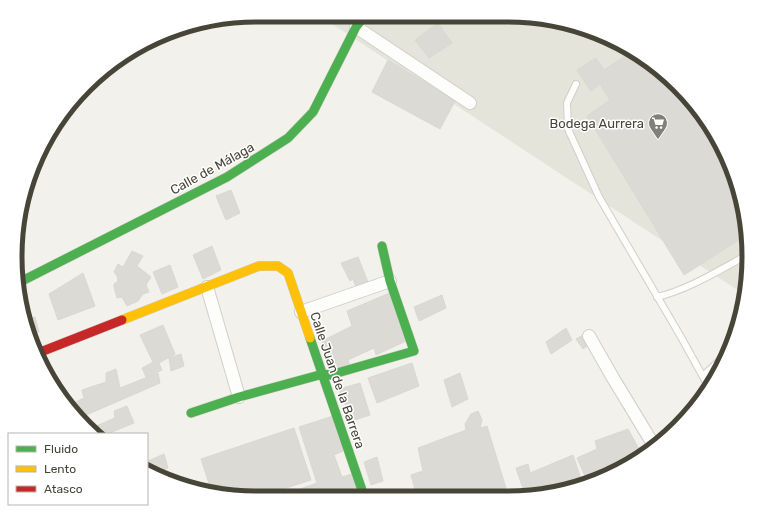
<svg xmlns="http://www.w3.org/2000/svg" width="764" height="513" font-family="Rubik,sans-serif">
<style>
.residential{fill:#e5e4da}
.building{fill:#dbdad5;stroke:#dad8d2}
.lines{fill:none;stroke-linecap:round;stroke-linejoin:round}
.lane-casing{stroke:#d0cfca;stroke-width:8}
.street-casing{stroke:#d0cfca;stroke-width:14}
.fast-casing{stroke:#d0cfc3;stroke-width:10}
.slow-casing{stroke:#d0cfc3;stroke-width:10}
.jam-casing{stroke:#d0cfc3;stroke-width:10}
.lane{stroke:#fdfdfc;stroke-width:6}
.street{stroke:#fdfdfc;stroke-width:12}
.fast{stroke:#4caf50;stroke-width:9}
.slow{stroke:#ffc107;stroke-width:9}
.jam{stroke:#c62828;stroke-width:9}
.labels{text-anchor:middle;stroke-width:3;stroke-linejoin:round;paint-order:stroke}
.poi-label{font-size:13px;fill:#474438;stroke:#fff;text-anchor:end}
.street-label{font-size:13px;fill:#474438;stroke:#fff}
.rim{fill:none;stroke:#474438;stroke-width:5}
</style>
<rect width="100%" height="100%" fill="#f2f1ec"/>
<path class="residential" d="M320,16L554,20L615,40L678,86L731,164L749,256L742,293Z"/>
<path class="building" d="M438,23L452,43L429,58L415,40Z
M631,52L678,86L731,164L745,236L684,275L587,116L610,100L600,84L591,91L577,70L596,58L604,70Z
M388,60L455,101L440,129L372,92Z
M231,190L240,213L226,220L216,196Z
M212,246L221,270L203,279L193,255Z
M132,251L143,256L137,266L151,277L146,285L149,292L143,294L138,301L127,306L122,297L117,298L114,287V284L118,281L117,276L114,272L118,264L123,267Z
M358,257L368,282L356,287L353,279L350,281L341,263Z
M170,265L178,287L162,294L153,272Z
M83,273L95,306L58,320L49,294Z
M392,292L406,341L376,355L374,348L348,360L350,366L333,372L322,341L352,326L347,311Z
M442,295L446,308L419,321L414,307Z
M35,317L39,332L32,335L26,321Z
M163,325L175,354L159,363L162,370L146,377L142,368L153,362L140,335Z
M566,328L572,340L551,354L546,342Z
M583,335L590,344L583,349L576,339Z
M181,354L184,366L171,371L169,358Z
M412,363L419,386L377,403L368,378Z
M116,369L120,388L158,373L160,383L84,416L88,426L86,427L69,405L84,398L82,390L106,382V373Z
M460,373L468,399L452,407L444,380Z
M360,383L370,415L352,421L339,389Z
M127,406L134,423L107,434H95L89,429L115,418L114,411Z
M478,411L482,420L480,428L487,426L509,498L417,497L411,475L423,471L418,448L466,430L465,424L471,414Z
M333,416L343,451L334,455L342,477L352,474L358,496L302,495L300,489L317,483L299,427Z
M294,428L311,480L268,494L212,493L201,459Z
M628,429L639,449L624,459L586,478L577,458L597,449L595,441Z
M164,454L168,468L153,474L148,461Z
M573,455L581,479L557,488L525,495L516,468L528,464L530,473Z
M377,457L383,481L371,485L364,462Z"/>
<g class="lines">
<defs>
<path id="lane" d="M576,84L567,103L568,129L599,197L681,337L707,384
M657,297C688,290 721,269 749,254
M703,376L721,359L727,354"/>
<path id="street" d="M356,27L470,103
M207,287L239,397
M301,312L390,281
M589,336L613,378L653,444"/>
<path id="fast" d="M18,283L227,177L288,138L313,112L356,27L364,17
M310,338L364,496
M191,413L239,397L323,374L330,375L414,351L390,281L382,246"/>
<path id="slow" d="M122,320L259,266H278L288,273L310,338"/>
<path id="jam" d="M38,353L122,320"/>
</defs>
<use href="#lane" class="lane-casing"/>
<use href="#street" class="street-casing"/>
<use href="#fast" class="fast-casing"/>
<use href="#slow" class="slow-casing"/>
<use href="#jam" class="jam-casing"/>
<use href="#lane" class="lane"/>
<use href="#street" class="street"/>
<use href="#fast" class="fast"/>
<use href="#slow" class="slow"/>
<use href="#jam" class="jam"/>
</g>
<defs>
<symbol id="supermarket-pin" viewBox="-11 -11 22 30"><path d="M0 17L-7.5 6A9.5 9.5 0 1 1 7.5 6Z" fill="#838177" stroke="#fff"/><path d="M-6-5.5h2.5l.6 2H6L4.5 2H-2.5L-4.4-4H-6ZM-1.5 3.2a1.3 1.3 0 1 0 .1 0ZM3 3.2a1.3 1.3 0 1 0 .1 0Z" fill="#fff"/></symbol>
</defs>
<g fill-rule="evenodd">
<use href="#supermarket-pin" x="647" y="112" width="22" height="30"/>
</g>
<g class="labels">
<g class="poi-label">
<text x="644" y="128">Bodega Aurrera</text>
</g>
<g class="street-label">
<text transform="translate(212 168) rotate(-29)" y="5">Calle de Málaga</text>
<text transform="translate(338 380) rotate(71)" y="5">Calle Juan de la Barrera</text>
</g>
</g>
<path d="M0 0H764V513H0ZM256 22H508A234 234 0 0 1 742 256V257A234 234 0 0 1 508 491H256A234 234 0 0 1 22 257V256A234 234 0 0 1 256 22Z" fill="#fff" fill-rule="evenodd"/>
<path class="rim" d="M256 22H508A234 234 0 0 1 742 256V257A234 234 0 0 1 508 491H256A234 234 0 0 1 22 257V256A234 234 0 0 1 256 22Z"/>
<rect x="8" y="433" width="140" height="72" fill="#ffffff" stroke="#b5b4af"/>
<rect x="16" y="446" width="20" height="6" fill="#4caf50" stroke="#b5b4af"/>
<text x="44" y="453" font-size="12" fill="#474438">Fluido</text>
<rect x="16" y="466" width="20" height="6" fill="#ffc107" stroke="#b5b4af"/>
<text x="44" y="473" font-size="12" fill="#474438">Lento</text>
<rect x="16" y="486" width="20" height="6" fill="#c62828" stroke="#b5b4af"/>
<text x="44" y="493" font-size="12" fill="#474438">Atasco</text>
</svg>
